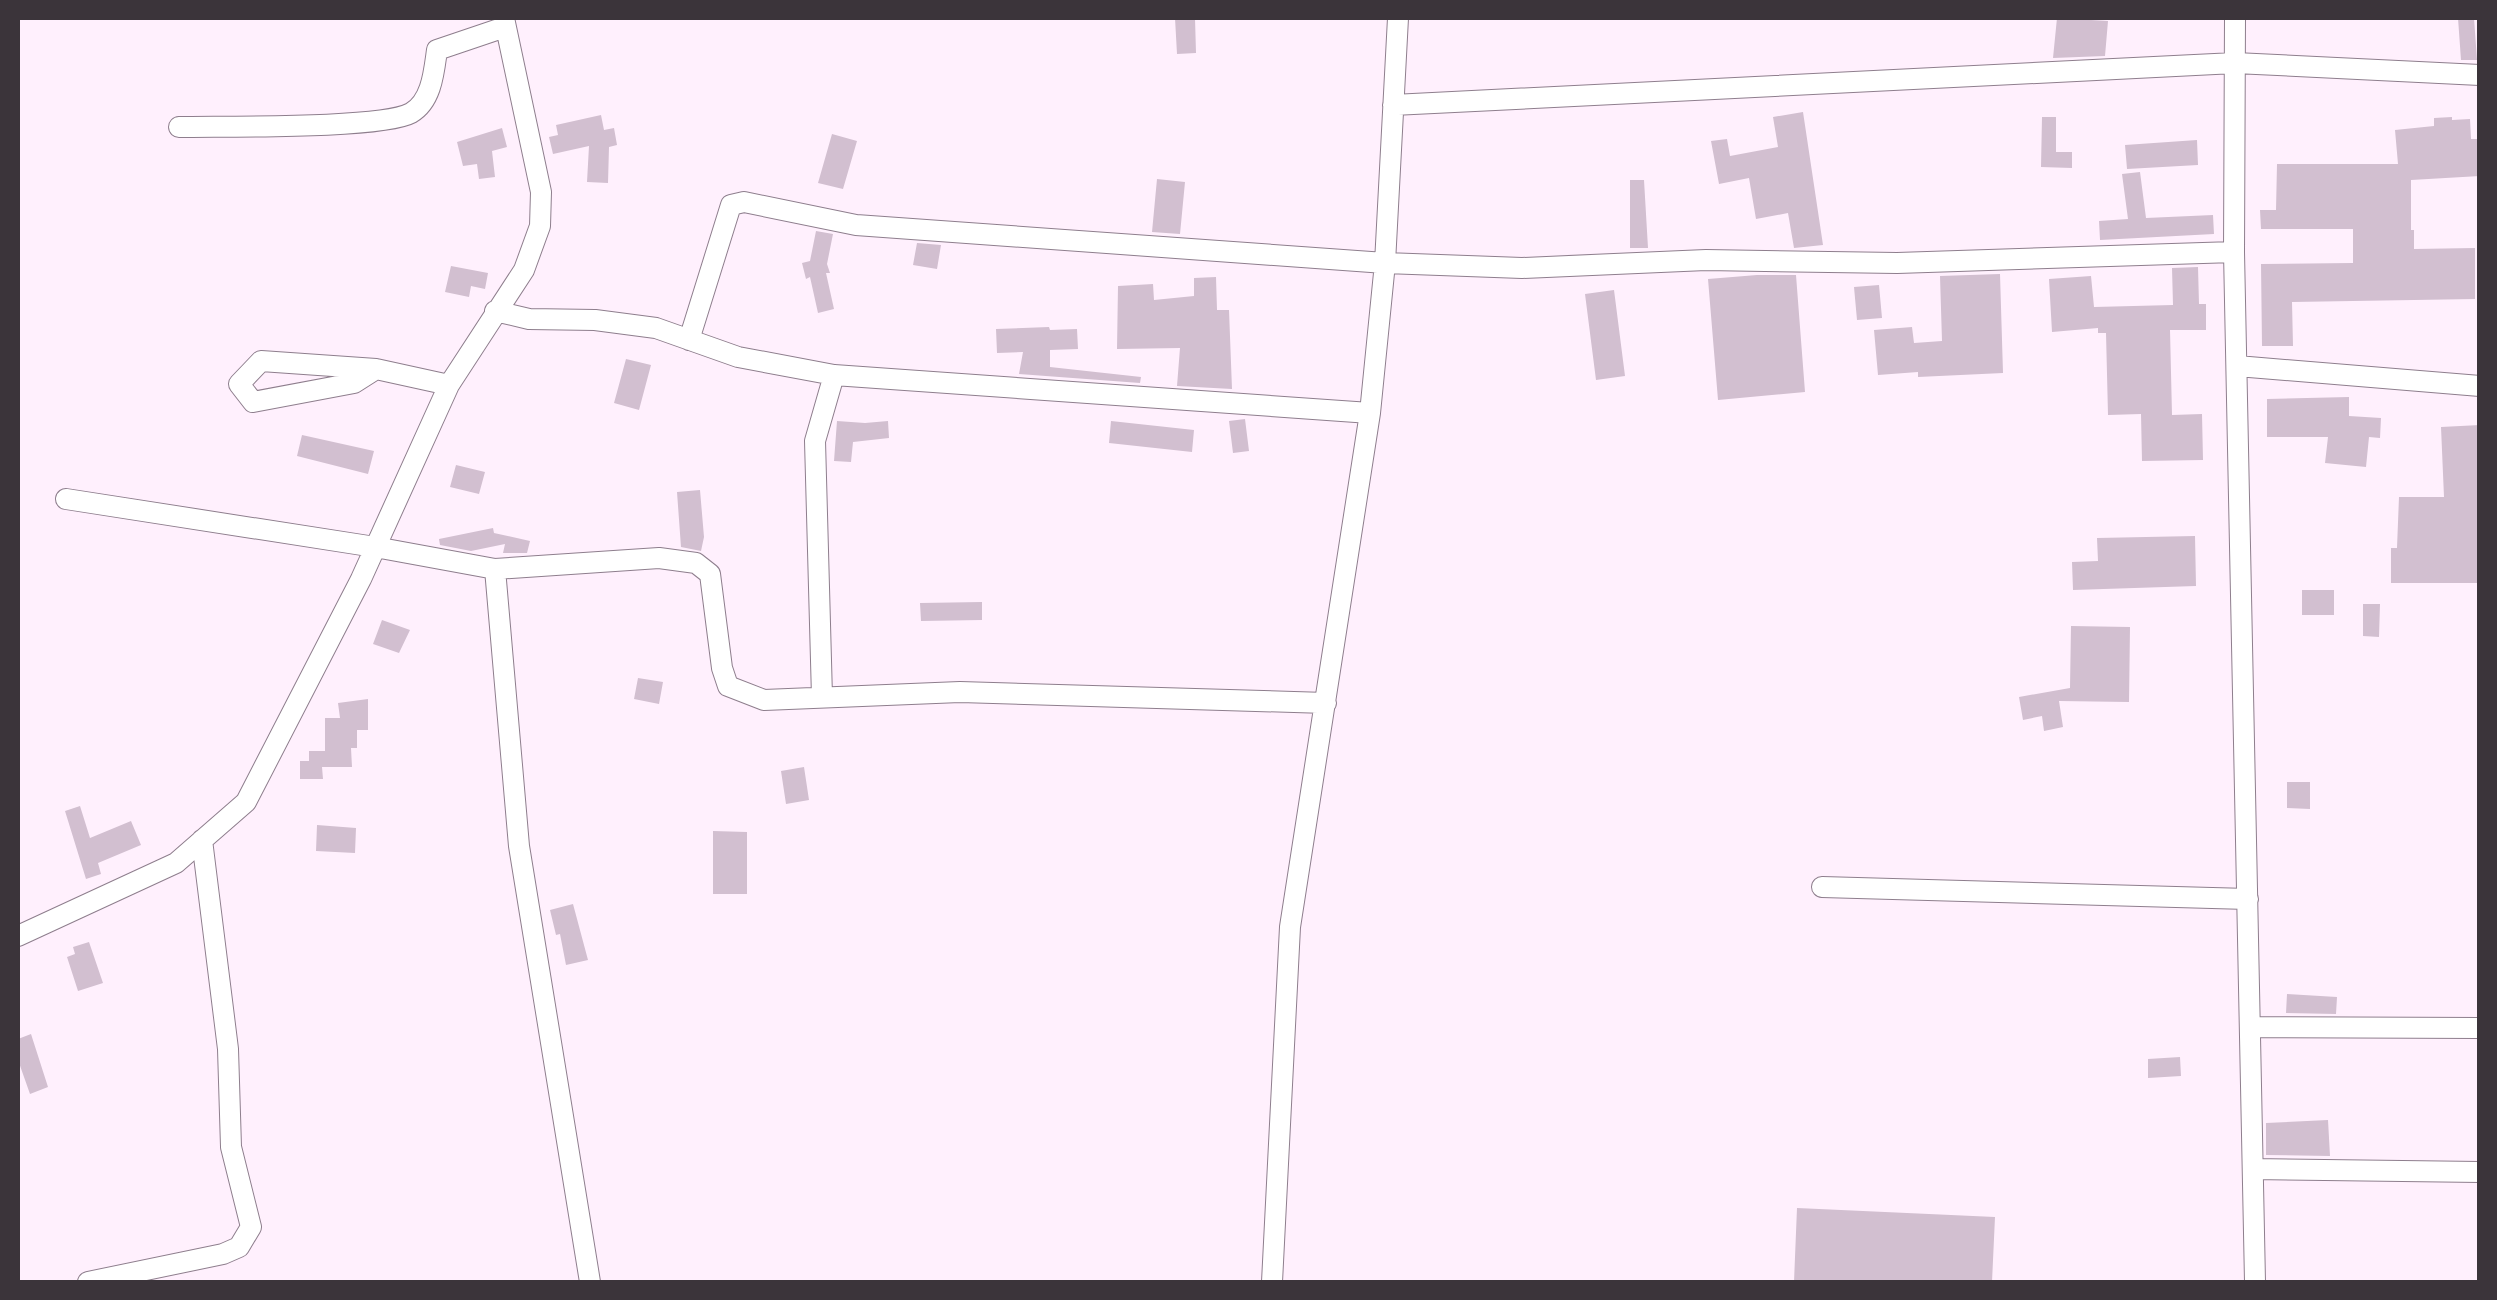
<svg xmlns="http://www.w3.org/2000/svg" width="2497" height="1300" font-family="'Work Sans',sans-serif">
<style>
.building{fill:#d2bfd0}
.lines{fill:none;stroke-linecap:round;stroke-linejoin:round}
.minor-casing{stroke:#8e7e8d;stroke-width:22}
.minor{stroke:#fff;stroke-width:20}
</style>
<rect width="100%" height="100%" fill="#fff0fd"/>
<path class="building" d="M1175,18H1195L1196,53L1177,54Z
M2057,18L2108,21L2105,56L2053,58Z
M2458,18H2474L2477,60H2461Z
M1803,112L1823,245L1794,248L1788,213L1756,219L1749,178L1719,184L1711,141L1727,139L1730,156L1778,147L1773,117Z
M601,115L604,130L614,128L617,145L609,147L608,183L587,182L589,146L553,154L549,137L558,135L556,125Z
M2042,117H2056V152H2072V168L2041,167Z
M2452,117V120L2470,119L2471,139H2480V176L2411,180V230H2414V249L2475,248V299L2292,302L2293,346H2262L2261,264L2353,263V229H2261L2260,210H2276L2277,164H2398L2395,130L2434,126V118Z
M502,128L507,147L492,151L495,177L479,179L477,164L463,166L457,142Z
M832,134L857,141L843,189L818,183Z
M2197,140L2198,165L2127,169L2125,145Z
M2140,172L2146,218L2213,215L2214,234L2100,240L2099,221L2128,219L2122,174Z
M1157,179L1185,182L1180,234L1152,232Z
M1630,180H1644L1648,248H1630Z
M816,231L833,234L827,264L830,273H826L834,309L818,313L810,277L806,279L802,263L810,261Z
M917,243L941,245L937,269L913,265Z
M451,266L488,273L485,289L471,286L469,297L445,292Z
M2198,267L2199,304H2206V330H2170L2172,415L2202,414L2203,460L2142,461L2141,414L2108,415L2106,333H2098V328L2052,332L2049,279L2091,276L2094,307L2173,305L2172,268Z
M2000,274L2003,373L1918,377V372L1878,375L1874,330L1912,327L1914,343L1942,341L1940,276Z
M1757,275H1796L1805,392L1718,400L1708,279Z
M1216,277L1217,310H1229L1232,389L1177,386L1180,348L1117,349L1118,286L1153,284L1154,300L1194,296V278Z
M1879,285L1882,318L1857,320L1854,287Z
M1614,290L1625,376L1596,380L1585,294Z
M1049,327L1050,330L1077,329L1078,349L1050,350V367L1141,377L1140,383L1019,374L1023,352L997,353L996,329Z
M626,359L651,365L639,410L614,403Z
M2349,397V416L2381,418L2380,438L2369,437L2366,467L2325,463L2328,437H2267V399Z
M1245,419L1249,451L1233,453L1229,421Z
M837,421L865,423L888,421L889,438L853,442L851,462L834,461Z
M1111,421L1194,430L1192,452L1109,443Z
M2480,425V583H2391V548H2397L2399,497H2444L2441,427Z
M302,435L374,451L368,474L297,456Z
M456,465L485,472L479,494L450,487Z
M700,490L704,537L701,551L681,547L677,492Z
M493,528L494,533L530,541L527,553H503L505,544L471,551L440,545L439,539Z
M2195,536L2196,586L2073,590L2072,562L2098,561L2097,538Z
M2302,590H2334V615H2302Z
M982,602V620L921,621L920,603Z
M2363,604H2380L2379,637L2363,636Z
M382,620L410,630L399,653L373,644Z
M2071,626L2130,627L2129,702L2059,701L2063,727L2044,731L2042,716L2023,720L2019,697L2070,688Z
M638,678L663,682L659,704L634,699Z
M368,699V730H357V748H351L352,767H322L323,779H300V761H309V751H325V718H340L338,703Z
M804,767L809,800L786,804L781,771Z
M2287,782H2310V809L2287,808Z
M80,806L90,838L131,821L141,845L98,863L101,874L86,879L65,811Z
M317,825L356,828L355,853L316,851Z
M713,831L747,832V894H713Z
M573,904L588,960L566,965L560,934L556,935L550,910Z
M89,942L103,983L78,991L67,957L75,954L73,947Z
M2287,994L2337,997L2336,1014L2286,1013Z
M31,1034L48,1087L30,1094L18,1060V1039Z
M2180,1057L2181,1076L2148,1078V1059Z
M2328,1120L2330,1156L2266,1155V1123Z
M1797,1208L1995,1217L1992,1282H1794Z"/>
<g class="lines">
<defs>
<path id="minor" d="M2235,18L2234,252L2255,1282
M1393,105L2235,63L2480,75
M179,127C222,126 382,129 411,113C432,101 434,71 437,50L505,27
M495,311L529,319L595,320L656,328L738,357L834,375L1370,413
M689,340L731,205L744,202L856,225L1385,263L1522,268L1706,260L1897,263L2234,252
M2237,366L2480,386
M376,369L354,383L253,402L239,384L261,361L376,369L449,385
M66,499L375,547L495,569L659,558L696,563L710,574L722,668L728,686L764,700L960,692L1326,703
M495,569L519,846L590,1282
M822,697L815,441L834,375
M1822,887L2248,899
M18,936L176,863L246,802L361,579L449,385L524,270L540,226L541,192L504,18
M2250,1027L2480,1028
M2253,1169L2480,1172
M88,1282L223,1254L239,1247L251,1227L231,1147L228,1049L202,840
M1272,1282L1290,927L1370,413L1385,263L1398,18"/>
</defs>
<use href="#minor" class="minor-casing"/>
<use href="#minor" class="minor"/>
</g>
<rect width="2497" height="1300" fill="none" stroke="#3b343a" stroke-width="40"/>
</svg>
